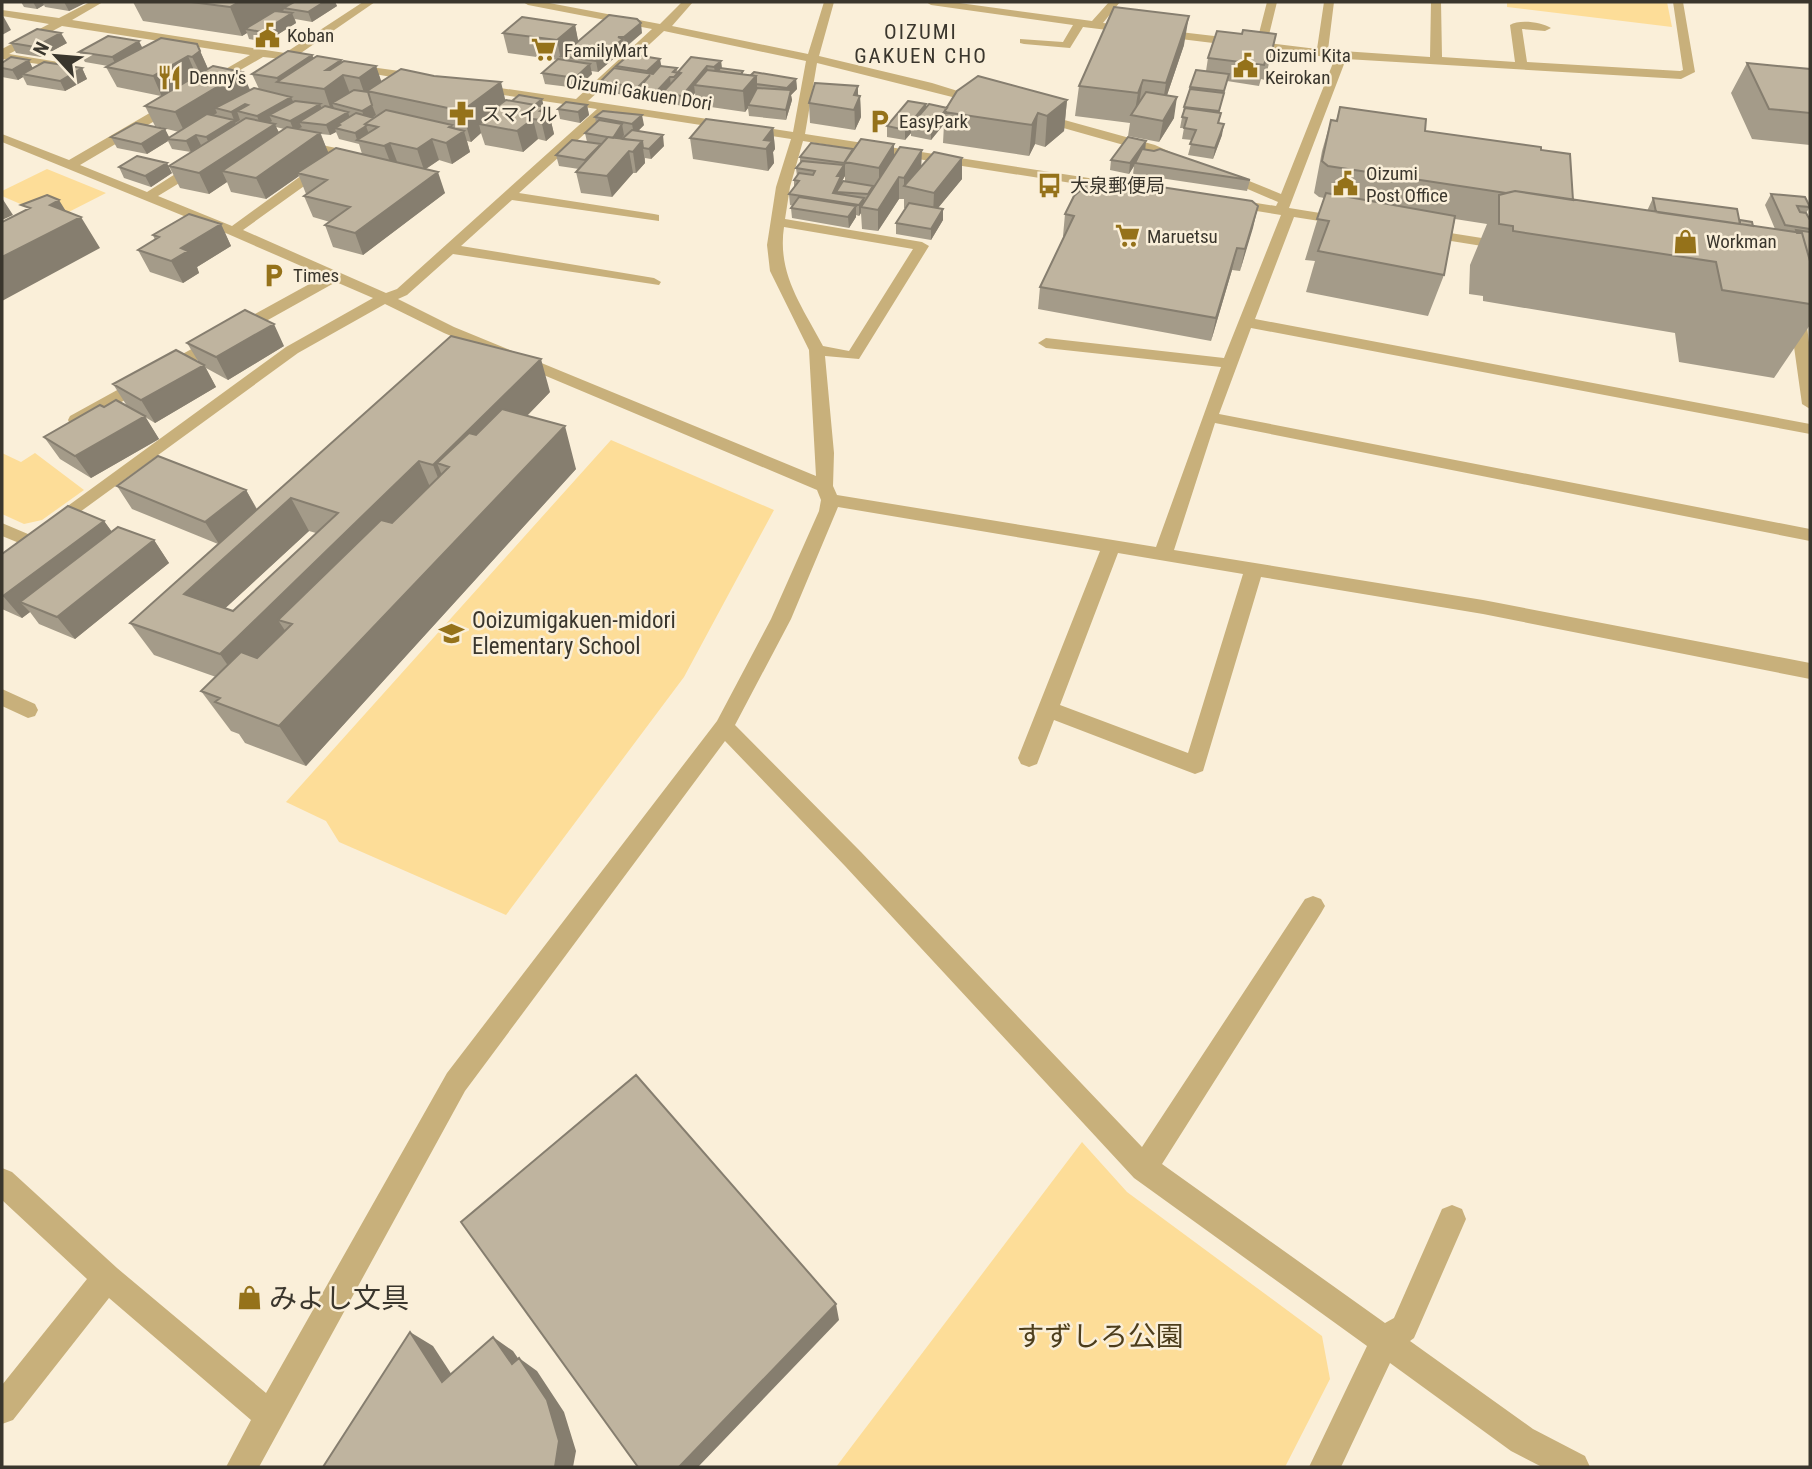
<svg xmlns="http://www.w3.org/2000/svg" width="1812" height="1469" font-family="'Roboto Condensed','Noto Sans JP',sans-serif">
<style>
.green{fill:#fddd98}
.lines{fill:none;stroke-linecap:round;stroke-linejoin:round}
.minor{fill:#c8b07b;fill-rule:evenodd}
.wall{fill:#a49b89;fill-rule:evenodd}
.shaded-wall{fill:#867e6f}
.building{fill:#bfb49f;stroke:#867e6f;stroke-width:2;fill-rule:evenodd}
.labels{text-anchor:middle;stroke-width:5;stroke-linejoin:round;paint-order:stroke}
.far-poi-label{font-size:19px;fill:#3a362d;stroke:#faefd9;text-anchor:start}
.far-street-label{font-size:19px;fill:#3a362d;stroke:#faefd9}
.far-quarter-label{font-size:21px;letter-spacing:2px;fill:#3a362d;stroke:#faefd9}
.poi-label{font-size:23px;fill:#3a362d;stroke:#faefd9;text-anchor:start}
.near-poi-label{font-size:28px;fill:#3a362d;stroke:#faefd9;text-anchor:start}
.near-park-label{font-size:28px;fill:#4c3d1b;stroke:#faefd9}
</style>
<rect width="100%" height="100%" fill="#faefd9"/>
<path class="green" d="M1507,2H1667L1672,27L1507,7Z
M47,169L106,193L55,219L2,196V191Z
M611,440L774,510L684,677L506,915L339,842L326,821L286,802Z
M2,453L21,462L35,453L84,490L42,520L24,524L2,514Z
M1082,1142L1127,1192L1322,1336L1330,1379L1285,1467H836Z"/>
<g class="lines">
<path class="minor" d="M90,2H103L72,20L285,53L363,2H375L298,55L311,58V62L263,57L207,89L201,85L203,82L250,55L62,26L9,54L71,64L75,65V69L2,59V49L49,24L2,16V10L59,18Z
M523,2H544L660,24L682,2H693L672,26L808,54L824,2H834L819,56L932,83L990,101L984,105L817,63L805,134L1121,183L1123,186L1116,190L803,141L790,187L785,219L922,242L929,246L859,359L825,356L834,453L833,486L837,495L1156,547L1221,367L1046,348L1038,343L1046,338L1224,358L1281,215L1226,206V200L1231,199L1276,206L1278,202L1215,175L1222,171L1227,172L1281,194L1335,58L1083,27L1070,48L1024,44L1020,43V39L1063,42L1073,25L931,5L926,2H952L1092,21L1109,2H1120L1103,23L1257,41L1267,2H1277L1267,43L1317,49L1324,2H1334L1328,50L1430,57L1431,2H1441L1442,57L1515,62L1510,25C1519,19 1542,22 1551,28L1545,31L1522,29L1527,62L1680,71L1683,70L1673,2H1683L1695,72L1681,79L1346,59L1289,208L1345,217L1352,221L1345,225L1294,217L1255,319L1810,424V434L1251,328L1219,414L1810,529V541L1215,423L1174,550L1483,600L1810,663V679L1483,614L1261,577L1203,771L1195,774L1187,771L1054,720L1037,764L1029,767L1021,764L1018,758L1100,551L838,507L791,619L735,725L861,852L1142,1147L1305,899L1313,896L1321,899L1325,906L1321,913L1162,1164L1385,1323L1394,1318L1442,1209L1452,1205L1462,1209L1466,1219L1414,1338L1410,1341L1533,1429L1585,1456L1590,1467H1542L1511,1451L1390,1363L1341,1467H1309L1367,1346L1134,1178L845,866L725,741L465,1091L259,1467H226L251,1420L109,1298L13,1420L2,1424V1385L87,1279L2,1200V1168L12,1172L117,1268L266,1393L447,1073L717,721L771,619L819,511L821,500L817,490L444,333L385,304L298,353L58,528H46L43,524L286,347L373,298L336,282L82,424H70L68,420L70,416L324,276L228,234L2,142V134L69,160L172,100H180V106L80,165L147,192L194,162H204V168L158,196L232,226L331,154L297,146V140L346,150V156L243,230L386,293L397,289L597,109L477,91L473,90V84L576,99L652,29L528,5ZM664,31L806,61L793,132L588,101ZM610,111L791,139L776,187L767,245L770,271L809,350L816,476L454,327L398,299L407,295L453,254L659,285L661,282L654,278L461,246L512,200L659,221V215L654,214L519,193ZM784,227L913,249L849,351L823,346C802,306 777,274 784,227ZM1118,553L1243,574L1188,753L1060,705Z
M349,64L421,74L427,78L421,82L345,69V65Z
M1039,113L1155,145L1188,160L1182,164L1177,163L1145,151L1035,120L1033,117Z
M1425,229L1507,242L1514,246L1507,250L1420,236L1418,233Z
M1797,306L1805,311L1810,350V409L1802,404L1789,311Z
M2,523L35,537L38,541L35,545L29,547L2,536Z
M2,689L35,704L38,710L35,716L28,718L2,706Z"/>
</g>
<path class="wall" d="M21,2H87L69,11L45,7L44,5L37,9L24,7Z
M133,2H335L337,6L312,22L295,19L296,23L266,42L249,39L247,33L242,36L143,21Z
M575,25L578,41L642,33L598,72L591,71L592,74L577,88L545,84L542,73L558,60L508,53L503,33Z
M1242,34H1276L1265,80L1261,79L1259,86L1227,81L1219,113H1221L1219,123L1222,135L1213,159L1188,155L1192,140L1182,139L1184,128H1180L1184,107L1196,70L1206,71L1208,58Z
M11,43H67L41,57L16,53Z
M197,44L208,69L250,90L259,89L252,74L312,55L314,58L341,60L342,62L376,66L381,82L512,101L542,99L543,106L547,113H549L554,134L546,141L538,139L523,152L485,145L481,133L471,142L467,141L470,152L452,164L439,160L426,169L445,193L363,255L333,247L325,225L330,222L313,217L304,196L306,194L299,176L266,199L231,192L227,182L209,194L180,188L169,166L202,145L191,152L172,149L168,141L147,154L117,148L111,137L165,129L169,137L179,132L155,126L145,106L161,96L117,87L106,67L108,66L85,62L79,52ZM276,127L284,129L279,132ZM336,132L339,139L359,144L362,154L328,153L321,134L330,135Z
M1184,45L1167,95L1174,118L1159,142L1128,136L1130,123L1075,116L1079,86Z
M721,61L722,68L743,71V74L796,79L797,89L791,95L792,100L786,120L749,116L748,108L745,112L697,105L695,93L684,106L664,103L663,96L658,101L640,99V97L639,98L603,91L601,81L617,68L616,66H661L677,68L678,75V72Z
M2,63L33,68H82L87,79L65,91L27,85L23,77L18,80L2,77Z
M1747,63L1810,69V145L1752,139L1731,93Z
M860,96L861,117L855,130L810,123L809,103Z
M1067,100L1064,131L1045,147L1035,144L1029,156L943,143L944,124L931,140L911,136V133L905,140L887,137V126L926,108H947Z
M587,105L589,115L580,123L560,119L558,109Z
M1340,107L1425,131L1541,150L1573,200L1647,211L1653,198L1740,220L1753,226L1775,229L1765,205L1771,194L1810,207L1806,213L1810,220V325L1774,378L1679,362L1675,333L1483,301V296L1469,294L1470,265L1487,224L1455,219L1444,275L1428,316L1306,292L1315,261L1305,260L1324,198L1319,197L1314,193L1322,151L1331,120L1336,121Z
M595,117L644,125L638,131L664,146L651,159L645,158V163L636,173H633L612,197L581,193L576,172L579,169L559,166L556,155L587,142L585,133L596,123Z
M773,128L775,149L773,152L774,163L768,171L693,159L690,138Z
M894,144V156L922,166L962,158V179L938,208L943,220L931,240L896,234V223L905,208H904V199H899L878,231L862,229L861,213L859,216L856,215V217L849,228L792,218L791,208L793,206L790,205L789,194L794,187V180L797,176L796,168L800,164V157ZM845,172V182L842,184V181L845,176Z
M1145,150L1250,180L1247,191L1133,174L1134,166L1129,174L1110,170L1111,160Z
M119,167L172,173L151,187L124,178Z
M1258,206L1240,271L1232,270L1211,341L1038,309L1040,287L1064,236H1063L1065,214Z
M221,224L231,246L197,267L199,273L183,283L150,272L138,250L155,240L153,235Z
M187,343L284,346L228,380L206,368L216,387L155,423L145,417L159,439L91,478L60,459L44,437L104,407L127,406L113,384L198,361Z
M550,392L527,416L576,469L306,766L245,743L239,734L231,731L201,691L216,677L154,655L130,623L218,544L132,509L117,486L246,490L257,509ZM309,531L316,533L233,611L225,608Z
M104,521L112,532L154,540L169,563L75,639L39,624L30,612L22,618L2,609V554Z"/>
<path class="shaded-wall" d="M33,2H42L44,5L37,9Z
M64,2H87L69,11Z
M239,2H296L283,8L284,10L252,30L245,29L247,33L242,36L230,7Z
M324,2H335L337,6L312,22L308,12Z
M292,13L296,23L266,42L262,32Z
M2,14L11,30L2,35Z
M1189,16L1184,45L1161,113L1166,83Z
M641,23L642,33L625,47L624,37Z
M575,25L579,45L561,56V60L557,40Z
M61,33L67,43L41,57L35,47Z
M623,39L625,49L598,72L596,61Z
M139,41L144,51L117,67L112,57Z
M197,44L209,71L202,77L192,57Z
M312,55L320,75L278,82L277,78Z
M188,56L197,77L162,97L153,76Z
M660,59L662,69L639,88L640,97L639,98L637,88L648,77L647,71Z
M29,60L34,71L22,74L23,77L18,80L12,70Z
M341,60L347,76L343,75L351,96L332,103L334,108L331,110L324,89L326,70Z
M721,61L722,71L716,78L714,67Z
M590,64L592,74L577,88L575,78Z
M376,66L383,86L367,91L366,98L359,78Z
M707,66L709,77L694,85L695,93L684,106L682,96Z
M82,68L87,79L65,91L60,81Z
M242,72L251,92L215,108L217,113L185,133L175,112Z
M756,76L758,96L748,105V108L745,112L743,91Z
M670,77L671,87L662,93L663,96L658,101L657,91Z
M796,79L797,89L791,95L792,100L786,120V110L788,99L787,88Z
M1143,80L1138,110L1134,116L1138,93Z
M501,82L507,107L494,112L491,111L494,123L479,124L481,133L471,142L462,111Z
M858,86V101L860,96L861,117L855,130L854,95Z
M291,97L296,108L269,115L272,121L261,127L257,116Z
M1177,97L1174,118L1159,142L1163,121Z
M542,99L544,108L546,107L547,115L549,113L554,134L546,141L541,120L533,119L538,139L523,152L517,131L528,111Z
M1067,100L1064,131L1045,147L1047,116Z
M245,104L250,115L237,111L240,120L235,123L239,131L211,147L206,137L234,120L231,112Z
M320,104L324,115L299,122L302,127L294,131L290,121Z
M926,104V115L911,125V133L905,140V130Z
M372,105L376,115L366,122L362,111Z
M587,105L589,115L580,123L578,112Z
M348,112L351,122L338,124L340,129L335,128L336,132L330,135L326,125Z
M1038,113L1035,144L1029,156L1032,125Z
M944,114V124L931,140V129Z
M642,115L644,125L634,135L632,124Z
M275,124L284,145L222,171L227,182L209,194L199,173Z
M622,124L624,135L615,148L613,138Z
M1224,124L1222,135L1213,159L1215,148Z
M452,125L455,136L464,131L470,152L452,164L446,143L449,127Z
M366,126L370,137L357,140L355,133Z
M773,128L775,149L773,152L774,163L768,171L766,149L764,140Z
M165,129L170,139H167L168,141L147,154L141,144Z
M320,133L329,154L297,173L299,176L266,199L256,178Z
M196,135L201,145L191,152L186,141Z
M663,135L664,146L651,159L649,149Z
M432,139L439,160L424,170L417,149Z
M642,141L645,163L636,173L633,152Z
M1146,141L1145,152L1135,163L1134,166L1129,174L1130,163Z
M390,143L398,164L392,167L384,146Z
M894,144V165L879,189V168Z
M922,150L921,172L904,186V199V178Z
M629,151L633,173L612,197L607,176Z
M962,158V179L933,214L934,193Z
M845,162V176L842,181V187L836,192L837,197L833,193L837,176L844,166Z
M167,163L172,173L151,187L145,176Z
M438,172L445,193L363,255L355,233Z
M899,177V199L878,231V210Z
M2,198L13,215L2,220Z
M864,198V207H861V213L859,216V205Z
M59,200L72,221L81,217L100,248L2,301V257L50,205Z
M856,206V217L849,228L848,217Z
M1258,206L1253,228L1240,271L1245,249Z
M943,209V220L931,240V229Z
M221,224L231,246L197,267L199,273L183,283L171,261L181,248Z
M1237,248L1232,270L1211,341L1216,318Z
M274,324L284,346L228,380L216,357Z
M541,359L550,392L457,487L449,467L437,463L450,495L446,498L433,465Z
M204,365L216,387L155,423L141,400Z
M145,416L159,439L91,478L75,456Z
M565,426L576,469L306,766L279,726Z
M419,461L433,494L292,624L278,620L290,638L242,686L220,654Z
M246,490L258,512L219,544L205,522Z
M291,498L309,531L206,626L184,594Z
M104,521L120,543L20,602L30,612L22,618L3,596Z
M154,540L169,563L75,639L57,617Z
M836,1304L839,1320L698,1467H679Z
M410,1332L433,1346L465,1395L442,1382Z
M493,1337L513,1351L531,1377L512,1364Z
M519,1358L537,1371L564,1412L576,1451L573,1467H555Z"/>
<path class="building" d="M191,2H239L230,7Z
M294,2H324L308,12L283,8Z
M1114,7L1189,16L1166,83L1143,80L1138,93L1079,86Z
M275,11L292,13L262,32L245,29Z
M609,15L637,19L641,23L624,37H618L623,39L596,61L561,56Z
M522,17L575,25L557,40L503,33Z
M37,29L61,33L35,47L11,43Z
M1243,30L1276,34L1270,59H1266L1264,65L1208,58L1217,31L1242,34Z
M108,36L139,41L112,57L79,52Z
M161,38L197,44L200,51L192,57L188,56L153,76L106,67Z
M288,51L312,55L277,78L252,74Z
M630,54L660,59L647,71L616,66Z
M317,56L341,60L326,70H330L344,61L376,66L359,78L343,75L324,89L277,82Z
M11,57L29,60L12,70L2,68V63Z
M691,57L721,61L714,67L707,66L682,96L662,93L681,73L678,72Z
M558,59L590,64L575,78L542,73Z
M44,62L82,68L60,81L22,74Z
M1747,63L1810,69V113L1769,109Z
M213,66L242,72L175,112L145,106Z
M660,66L677,68L673,72L678,73L674,77H670L657,91L639,88L650,75L637,88L601,81L614,68L653,74Z
M720,68L743,71L741,74L718,71Z
M401,69L434,76L501,82L462,111L367,91Z
M707,70L756,76L743,91L694,85Z
M1196,70L1229,74L1224,91L1190,87Z
M754,72L796,79L787,88L756,84V76L751,75Z
M978,76L1067,100L1047,116L1038,113L1032,125L944,112L957,91Z
M815,83L858,86L854,95L860,96L854,110L809,103Z
M254,88L291,97L257,116L237,111L248,105L245,104L231,112L215,108Z
M757,88L791,90L786,110L748,105Z
M1190,89L1224,93L1219,111L1184,107Z
M354,90L368,92L372,105L362,111L332,103Z
M1146,92L1177,97L1163,121L1131,115Z
M519,95L542,99L535,105L512,101Z
M506,100L546,107L540,111L549,113L541,120L533,119L517,131L479,124L494,112L491,111Z
M295,101L320,104L290,121L269,115Z
M908,101L926,104L905,130L887,126Z
M566,102L587,105L578,112L558,109Z
M929,104L947,108L944,112H945L931,129L911,125Z
M325,106L348,112L326,125L299,122Z
M1340,107L1426,119L1425,131L1541,147V150L1570,154L1573,200L1515,191L1506,193L1328,166L1322,161L1331,120L1337,121Z
M1185,108L1221,113L1218,123L1224,124L1215,148L1190,144L1196,130L1184,128L1187,118L1182,117Z
M386,110L452,125L449,127L464,131L446,143L432,139L417,149L390,143L384,146L357,140L378,127L365,124Z
M603,111L642,115L632,124L595,117Z
M356,113L374,118L365,124L366,126L355,133L335,128L340,125L338,124Z
M207,114L234,120L206,137L196,135L186,141L167,139Z
M246,118L275,124L199,173L169,166Z
M706,119L773,128L764,140L772,141L766,149L690,138Z
M599,120L622,124L613,138L585,133Z
M136,123L165,129L141,144L111,137Z
M287,127L320,133L256,178L222,171Z
M632,130L663,135L649,149L643,148L642,141L622,139Z
M608,137L642,141L633,152L629,151L607,176L576,172Z
M1128,137L1146,141L1130,163L1111,160Z
M861,139L894,144L879,168L845,162Z
M572,140L601,144L585,160L556,155Z
M811,143L853,149L844,163L800,157Z
M900,147L922,150L904,178L899,177L878,210L861,207Z
M336,148L438,172L355,233L325,225L350,207L304,196L327,180L297,173Z
M1142,149L1154,151L1160,149L1250,180L1135,163Z
M934,152L962,158L934,193L904,186Z
M137,156L167,163L145,176L119,167Z
M802,161L844,165L837,176H841L833,193L864,198L859,205L789,194L799,181L794,180L799,173L813,175L815,171L796,168Z
M1096,177L1252,201L1258,206L1245,249L1237,248L1216,318L1040,287L1074,216L1065,214L1074,196Z
M843,181L873,186L868,194L836,192Z
M1515,191L1802,233L1810,261V304L1722,290L1716,262L1513,231V226L1499,224V195Z
M1326,193L1455,216L1444,275L1318,251L1329,221L1317,219Z
M1771,194L1805,197L1810,207L1797,206L1800,212L1806,213L1810,220V229L1785,225Z
M47,195L59,200L50,205L81,217L2,257V222L30,208L21,205Z
M799,197L856,206L848,217L791,208Z
M1653,198L1737,209L1740,224L1656,212Z
M909,203L943,209L931,229L896,223Z
M189,214L221,224L181,248L188,251L171,261L138,250L159,237L153,235Z
M1740,220L1752,222L1753,226L1740,224Z
M1796,230L1810,232V261L1802,233H1797Z
M245,310L274,324L216,357L187,343Z
M451,336L541,359L433,465L419,461L220,654L130,623ZM291,498L338,513L233,611L184,594Z
M176,350L204,365L141,400L113,384Z
M116,400L145,416L75,456L44,437L100,405L104,407Z
M502,409L565,426L279,726L215,702L220,698L201,691L241,652L257,658L292,624L278,620L381,520L392,523L449,467L437,463L469,433L476,435Z
M158,456L246,490L205,522L117,486Z
M68,506L104,521L3,596L2,595V554Z
M118,527L154,540L57,617L20,602Z
M636,1075L836,1304L679,1467H638L461,1222Z
M410,1332L442,1382L493,1337L512,1364L519,1358L547,1400L559,1441L555,1467H323Z"/>
<defs>
<symbol id="civic-bare" viewBox="-9 -9 18 18"><path d="M-.6-6.5H3V-4.5H.6V-3L4-1V1h2V6H-6V1h2V-1L-.6-3ZM-1.2 2.5V6h2.4V2.5Z" fill="#95721a" stroke="#faefd9" stroke-width="2.5" paint-order="stroke"/></symbol>
<symbol id="supermarket-bare" viewBox="-9 -9 18 18"><path d="M-6-5.5h2.5l.6 2H6L4.5 2H-2.5L-4.4-4H-6ZM-1.5 3.2a1.3 1.3 0 1 0 .1 0ZM3 3.2a1.3 1.3 0 1 0 .1 0Z" fill="#95721a" stroke="#faefd9" stroke-width="2.5" paint-order="stroke"/></symbol>
<symbol id="restaurant-bare" viewBox="-9 -9 18 18"><path d="M-5-6h1v4h1v-4h1v4h1v-4h1v5L-1.5 .5V6h-2V.5L-5-1ZM5-6V6H3V1.5H1.5Q1.5-4 5-6Z" fill="#95721a" stroke="#faefd9" stroke-width="2.5" paint-order="stroke"/></symbol>
<symbol id="pharmacy-bare" viewBox="-9 -9 18 18"><path d="M-2-6h4v4h4v4h-4v4h-4v-4h-4v-4h4Z" fill="#95721a" stroke="#faefd9" stroke-width="2.5" paint-order="stroke"/></symbol>
<symbol id="parking-bare" viewBox="-9 -9 18 18"><path d="M-3.5-5.5H1a3.5 3.5 0 0 1 0 7H-1V5.5H-3.5ZM-1-3.4V-.6H.8a1.4 1.4 0 0 0 0-2.8Z" fill="#95721a" stroke="#faefd9" stroke-width="2.5" paint-order="stroke"/></symbol>
<symbol id="bus-bare" viewBox="-9 -9 18 18"><path d="M-5-6H5V4H4V6H2V4H-2V6H-4V4H-5ZM-3.5-4V0h7V-4ZM-3.5 1.2v1.5H-2V1.2ZM2 1.2v1.5H3.5V1.2Z" fill="#95721a" stroke="#faefd9" stroke-width="2.5" paint-order="stroke"/></symbol>
<symbol id="shop-bare" viewBox="-9 -9 18 18"><path d="M-5-2.5h2.3a2.7 3.5 0 0 1 5.4 0H5L5.5 6h-11ZM-1.5-2.5h3a1.5 2.3 0 0 0-3 0Z" fill="#95721a" stroke="#faefd9" stroke-width="2.5" paint-order="stroke"/></symbol>
<symbol id="school-bare" viewBox="-9 -9 18 18"><path d="M0-5L7-2L0 1L-7-2ZM-4 1L0 2.5L4 1V4Q0 6-4 4Z" fill="#95721a" stroke="#faefd9" stroke-width="2.5" paint-order="stroke"/></symbol>
</defs>
<g fill-rule="evenodd">
<use href="#civic-bare" x="250" y="18" width="35" height="35"/>
<use href="#supermarket-bare" x="526" y="32" width="35" height="35"/>
<use href="#civic-bare" x="1228" y="48" width="35" height="35"/>
<use href="#restaurant-bare" x="152" y="60" width="35" height="35"/>
<use href="#pharmacy-bare" x="444" y="96" width="35" height="35"/>
<use href="#parking-bare" x="862" y="104" width="35" height="35"/>
<use href="#civic-bare" x="1328" y="166" width="35" height="35"/>
<use href="#bus-bare" x="1032" y="168" width="35" height="35"/>
<use href="#supermarket-bare" x="1110" y="218" width="35" height="35"/>
<use href="#shop-bare" x="1668" y="224" width="35" height="35"/>
<use href="#parking-bare" x="256" y="258" width="35" height="35"/>
<use href="#school-bare" x="434" y="616" width="35" height="35"/>
<use href="#shop-bare" x="232" y="1280" width="35" height="35"/>
</g>
<g class="labels">
<g class="far-poi-label">
<text x="287" y="42">Koban</text>
<text x="564" y="57">FamilyMart</text>
<text x="1265" y="62">Oizumi Kita<tspan x="1265" dy="22">Keirokan</tspan></text>
<text x="189" y="84">Denny's</text>
<text x="482" y="121">スマイル</text>
<text x="899" y="128">EasyPark</text>
<text x="1366" y="180">Oizumi<tspan x="1366" dy="22">Post Office</tspan></text>
<text x="1070" y="192">大泉郵便局</text>
<text x="1147" y="243">Maruetsu</text>
<text x="1706" y="248">Workman</text>
<text x="293" y="282">Times</text>
</g>
<g class="far-street-label">
<text transform="translate(639 92) rotate(9)" y="7">Oizumi Gakuen Dori</text>
</g>
<g class="far-quarter-label">
<text x="921" y="39">OIZUMI<tspan x="921" dy="24">GAKUEN CHO</tspan></text>
</g>
<g class="poi-label">
<text x="472" y="628">Ooizumigakuen-midori<tspan x="472" dy="26">Elementary School</tspan></text>
</g>
<g class="near-poi-label">
<text x="269" y="1308">みよし文具</text>
</g>
<g class="near-park-label">
<text x="1100" y="1346">すずしろ公園</text>
</g>
</g>
<rect width="1812" height="1469" fill="none" stroke="#3a362d" stroke-width="7"/>
<g transform="translate(56 56) rotate(296)" stroke="#faefd9" stroke-width="5" paint-order="stroke">
<path d="M0-5L12 26L0 18L-12 26Z" fill="#3a362d"/>
<text y="-10" font-size="19" font-weight="bold" text-anchor="middle" fill="#3a362d">N</text>
</g>
</svg>
